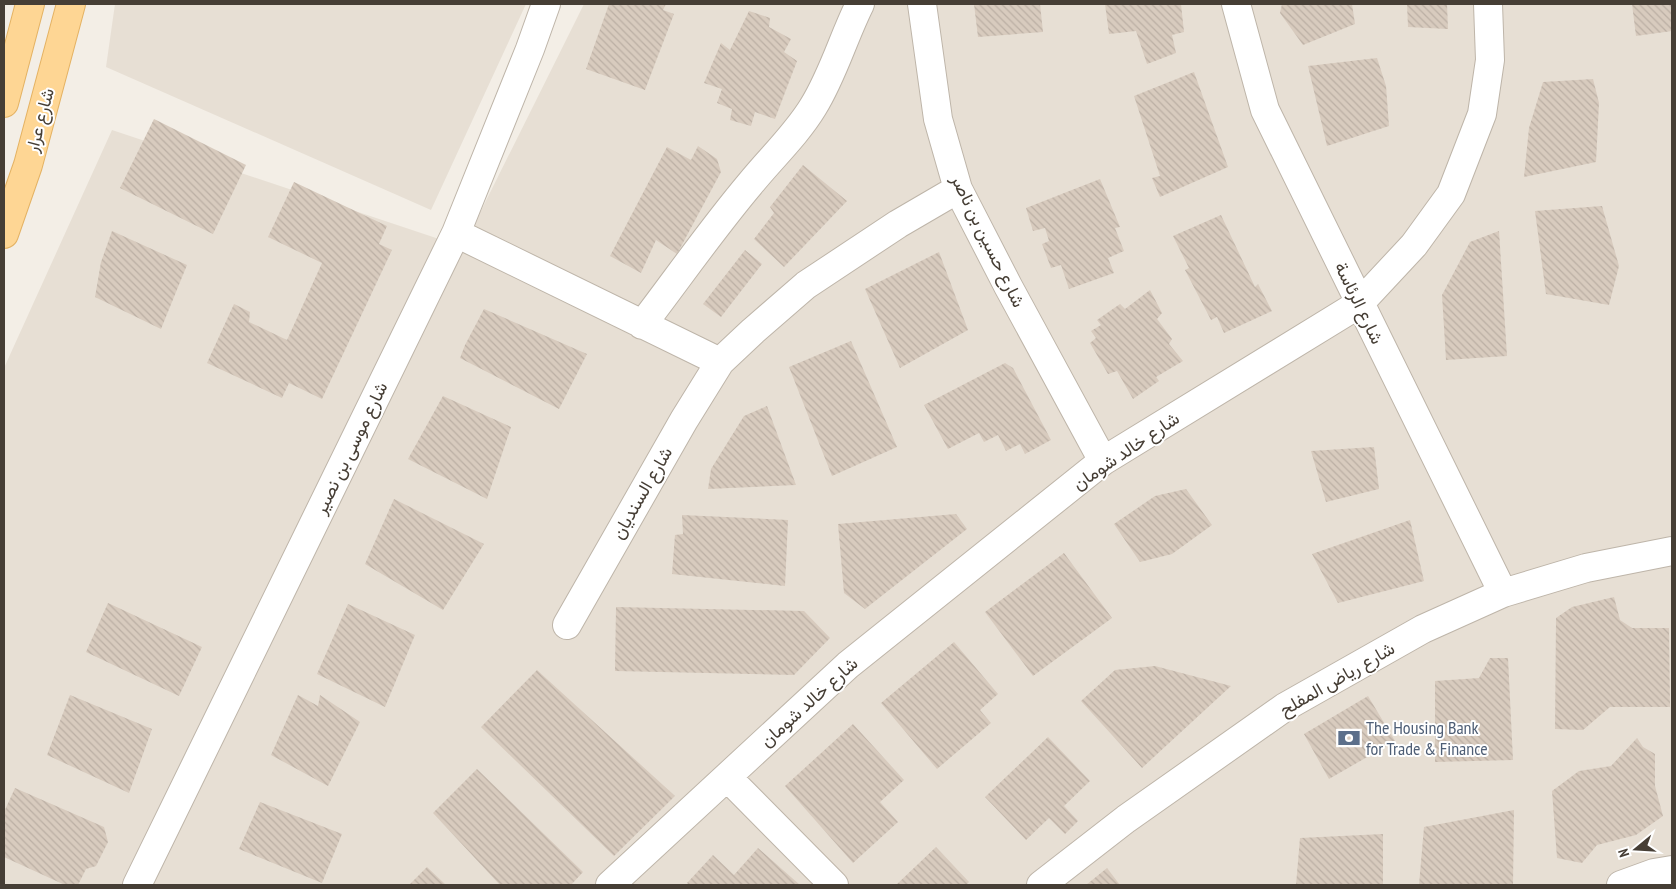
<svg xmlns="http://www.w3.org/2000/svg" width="1676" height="889" font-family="'PT Sans Narrow',Vazirmatn,sans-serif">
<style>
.residential{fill:#e7dfd4}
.building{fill:url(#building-back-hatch)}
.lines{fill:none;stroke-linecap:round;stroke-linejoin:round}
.minor-casing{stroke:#beb5a9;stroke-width:30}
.major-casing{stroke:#e4b263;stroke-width:30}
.minor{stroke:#fff;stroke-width:28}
.major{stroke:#fed694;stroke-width:28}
.labels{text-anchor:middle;stroke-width:4;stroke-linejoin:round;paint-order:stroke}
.street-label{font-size:18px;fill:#463e35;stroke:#fff}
.service-label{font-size:18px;fill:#4e5e75;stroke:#fff;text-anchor:start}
</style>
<defs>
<pattern id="building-back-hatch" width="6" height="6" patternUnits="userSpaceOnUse" patternTransform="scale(1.25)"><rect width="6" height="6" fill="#d8cbbe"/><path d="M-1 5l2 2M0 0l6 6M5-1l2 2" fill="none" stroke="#bbafa4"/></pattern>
</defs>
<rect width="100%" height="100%" fill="#f3eee6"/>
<path class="residential" d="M115,4H526L431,210L106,67Z
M584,4H1672V885H4V368L112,130L463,247Z"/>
<path class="building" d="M609,4H666L663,10L674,14L645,90L586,69Z
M974,4H1040L1043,32L978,37Z
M1105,4H1181L1184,32L1172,35L1176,53L1147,64L1136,31L1109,34Z
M1282,4H1352L1355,24L1303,45L1280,13Z
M1407,4H1447L1448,29L1408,27Z
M1632,4H1672V31L1636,36Z
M749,11L770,18L769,27L791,39L784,52L797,61L775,119L755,112L751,126L730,120L732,109L717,103L722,89L704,83L721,43L730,50Z
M1377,58L1386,86L1389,126L1327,146L1308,66Z
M1194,72L1228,167L1160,197L1152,178L1160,176L1134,96Z
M1593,79L1599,103L1596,162L1524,177L1529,128L1543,82Z
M154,119L246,165L213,234L120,188Z
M698,146L717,159L721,172L677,254L656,240L641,273L610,256L667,147L691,160Z
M803,165L847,201L784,267L754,239L774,213L770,207Z
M1100,179L1120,227L1115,228L1124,251L1108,258L1114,273L1069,289L1061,265L1051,268L1042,244L1049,241L1045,228L1033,231L1026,208Z
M294,182L387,226L379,244L392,250L322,399L289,383L282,398L207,363L234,304L250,312L249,322L287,340L322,263L268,237Z
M1602,206L1619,266L1609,305L1546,294L1535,211Z
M1221,215L1255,287L1258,284L1272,311L1224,333L1217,317L1211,320L1185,270L1189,268L1173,236Z
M112,231L187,265L161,329L95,297L101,262Z
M1499,231L1507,356L1446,360L1442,295L1470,242Z
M745,250L762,264L721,317L703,304Z
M939,252L968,330L900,368L865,289Z
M1150,290L1162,313L1157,319L1172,339L1169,344L1183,361L1156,377L1159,381L1133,399L1117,371L1108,374L1090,343L1096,338L1091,331L1101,325L1097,320L1120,304L1125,309Z
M484,309L587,354L559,409L460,358L465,345Z
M851,341L897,447L832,476L789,367Z
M1005,363L1013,368L1051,440L1025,454L1020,444L1006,451L998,435L984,442L979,433L948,449L924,405Z
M443,396L511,427L487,499L408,459Z
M767,406L796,485L708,489L711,469L744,416Z
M1374,447L1379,489L1326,502L1311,451Z
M1186,489L1212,525L1172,554L1140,562L1114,524L1155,496Z
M394,499L484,544L443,610L365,564Z
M956,514L967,529L865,609L844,593L838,524Z
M682,515L788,520L785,586L672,574L675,535L683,534Z
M1410,520L1424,581L1338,603L1312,554Z
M1064,553L1112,618L1033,676L985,612Z
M1614,597L1620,620L1632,628H1669L1670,707H1610L1583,730L1555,729L1556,618L1572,607Z
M108,603L202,647L179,696L86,652Z
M348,604L415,635L385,707L317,674Z
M616,607L804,611L830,638L794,675L615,671Z
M954,642L998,694L980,710L991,723L937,769L881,703Z
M1490,658H1508L1513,760L1435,762V681L1479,678Z
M1155,666L1231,686L1142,768L1081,701L1115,670Z
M537,670L675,796L614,856L481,727Z
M70,695L152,729L129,793L47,755Z
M298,695L318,706L320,695L360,722L328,786L271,755Z
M1368,696L1395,741L1329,779L1304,734Z
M853,724L904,780L880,802L898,822L853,863L785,786Z
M1048,737L1090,781L1064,806L1078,821L1065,834L1049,818L1026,840L985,797Z
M1637,738L1643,747L1655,754V786L1663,816L1636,835L1597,845L1582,863L1557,858L1552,791L1579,771L1611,766Z
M477,769L583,872L571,885H500L433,813Z
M15,788L104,827L108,842L96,866L86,869L78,885H65L4,857V812Z
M260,802L342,834L322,883L239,849Z
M1514,810L1513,885H1419L1424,827Z
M1383,834V885H1296L1300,838Z
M936,847L969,882L966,885H896Z
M758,848L800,885H689L687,883L713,855L734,875Z
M427,867L446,885H409Z
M1107,868L1120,885H1086Z"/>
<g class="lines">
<defs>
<path id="minor" d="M922,4L938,119L958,189L1008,286L1103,461
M1236,4L1265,110L1503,593
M456,233L720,362
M642,325C678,278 712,229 750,184C771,158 796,135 813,107C833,75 843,38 860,4
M567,625L684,420L720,362L753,331L806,285L898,224L958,189
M727,777L834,885
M137,885L456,233L530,49L546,4
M610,885L848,665L1103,461L1359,304L1414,245L1451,194L1482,114L1490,60L1488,4
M1041,885L1126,819L1285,707L1423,629L1503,593L1586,568L1672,551
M1621,885L1654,873L1672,870"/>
<path id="major" d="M4,103L30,4
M4,234L28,165L71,4"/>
</defs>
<use href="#minor" class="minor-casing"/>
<use href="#major" class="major-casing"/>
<use href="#minor" class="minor"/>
<use href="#major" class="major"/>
</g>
<defs>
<symbol id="bank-bare" viewBox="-9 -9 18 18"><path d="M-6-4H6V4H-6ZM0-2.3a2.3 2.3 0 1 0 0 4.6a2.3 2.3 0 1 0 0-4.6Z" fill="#5c6f8a" stroke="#fff" stroke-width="2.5" paint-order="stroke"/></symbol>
</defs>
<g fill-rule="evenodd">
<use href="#bank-bare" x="1333" y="722" width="32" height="32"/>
</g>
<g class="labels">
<g class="street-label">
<text transform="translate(40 120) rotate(-75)" y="6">شارع عرار</text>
<text transform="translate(988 241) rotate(64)" y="6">شارع حسين بن ناصر</text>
<text transform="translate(1359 303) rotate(64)" y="6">شارع الرئاسة</text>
<text transform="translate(351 448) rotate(-64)" y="6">شارع موسى بن نصير</text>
<text transform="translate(1126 451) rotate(-34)" y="6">شارع خالد شومان</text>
<text transform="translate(642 493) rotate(-60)" y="6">شارع السنديان</text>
<text transform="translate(1337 679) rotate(-30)" y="6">شارع رياض المفلح</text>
<text transform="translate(809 702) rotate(-42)" y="6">شارع خالد شومان</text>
</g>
<g class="service-label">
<text x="1366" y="734">The Housing Bank<tspan x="1366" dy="21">for Trade &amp; Finance</tspan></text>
</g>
</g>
<rect width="1676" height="889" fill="none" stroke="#463e35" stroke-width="10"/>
<g transform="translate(1636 849) rotate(252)" stroke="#ffffff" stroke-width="4" paint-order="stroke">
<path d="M0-4L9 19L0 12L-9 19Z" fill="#463e35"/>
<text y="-8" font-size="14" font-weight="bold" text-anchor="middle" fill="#463e35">N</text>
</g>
</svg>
